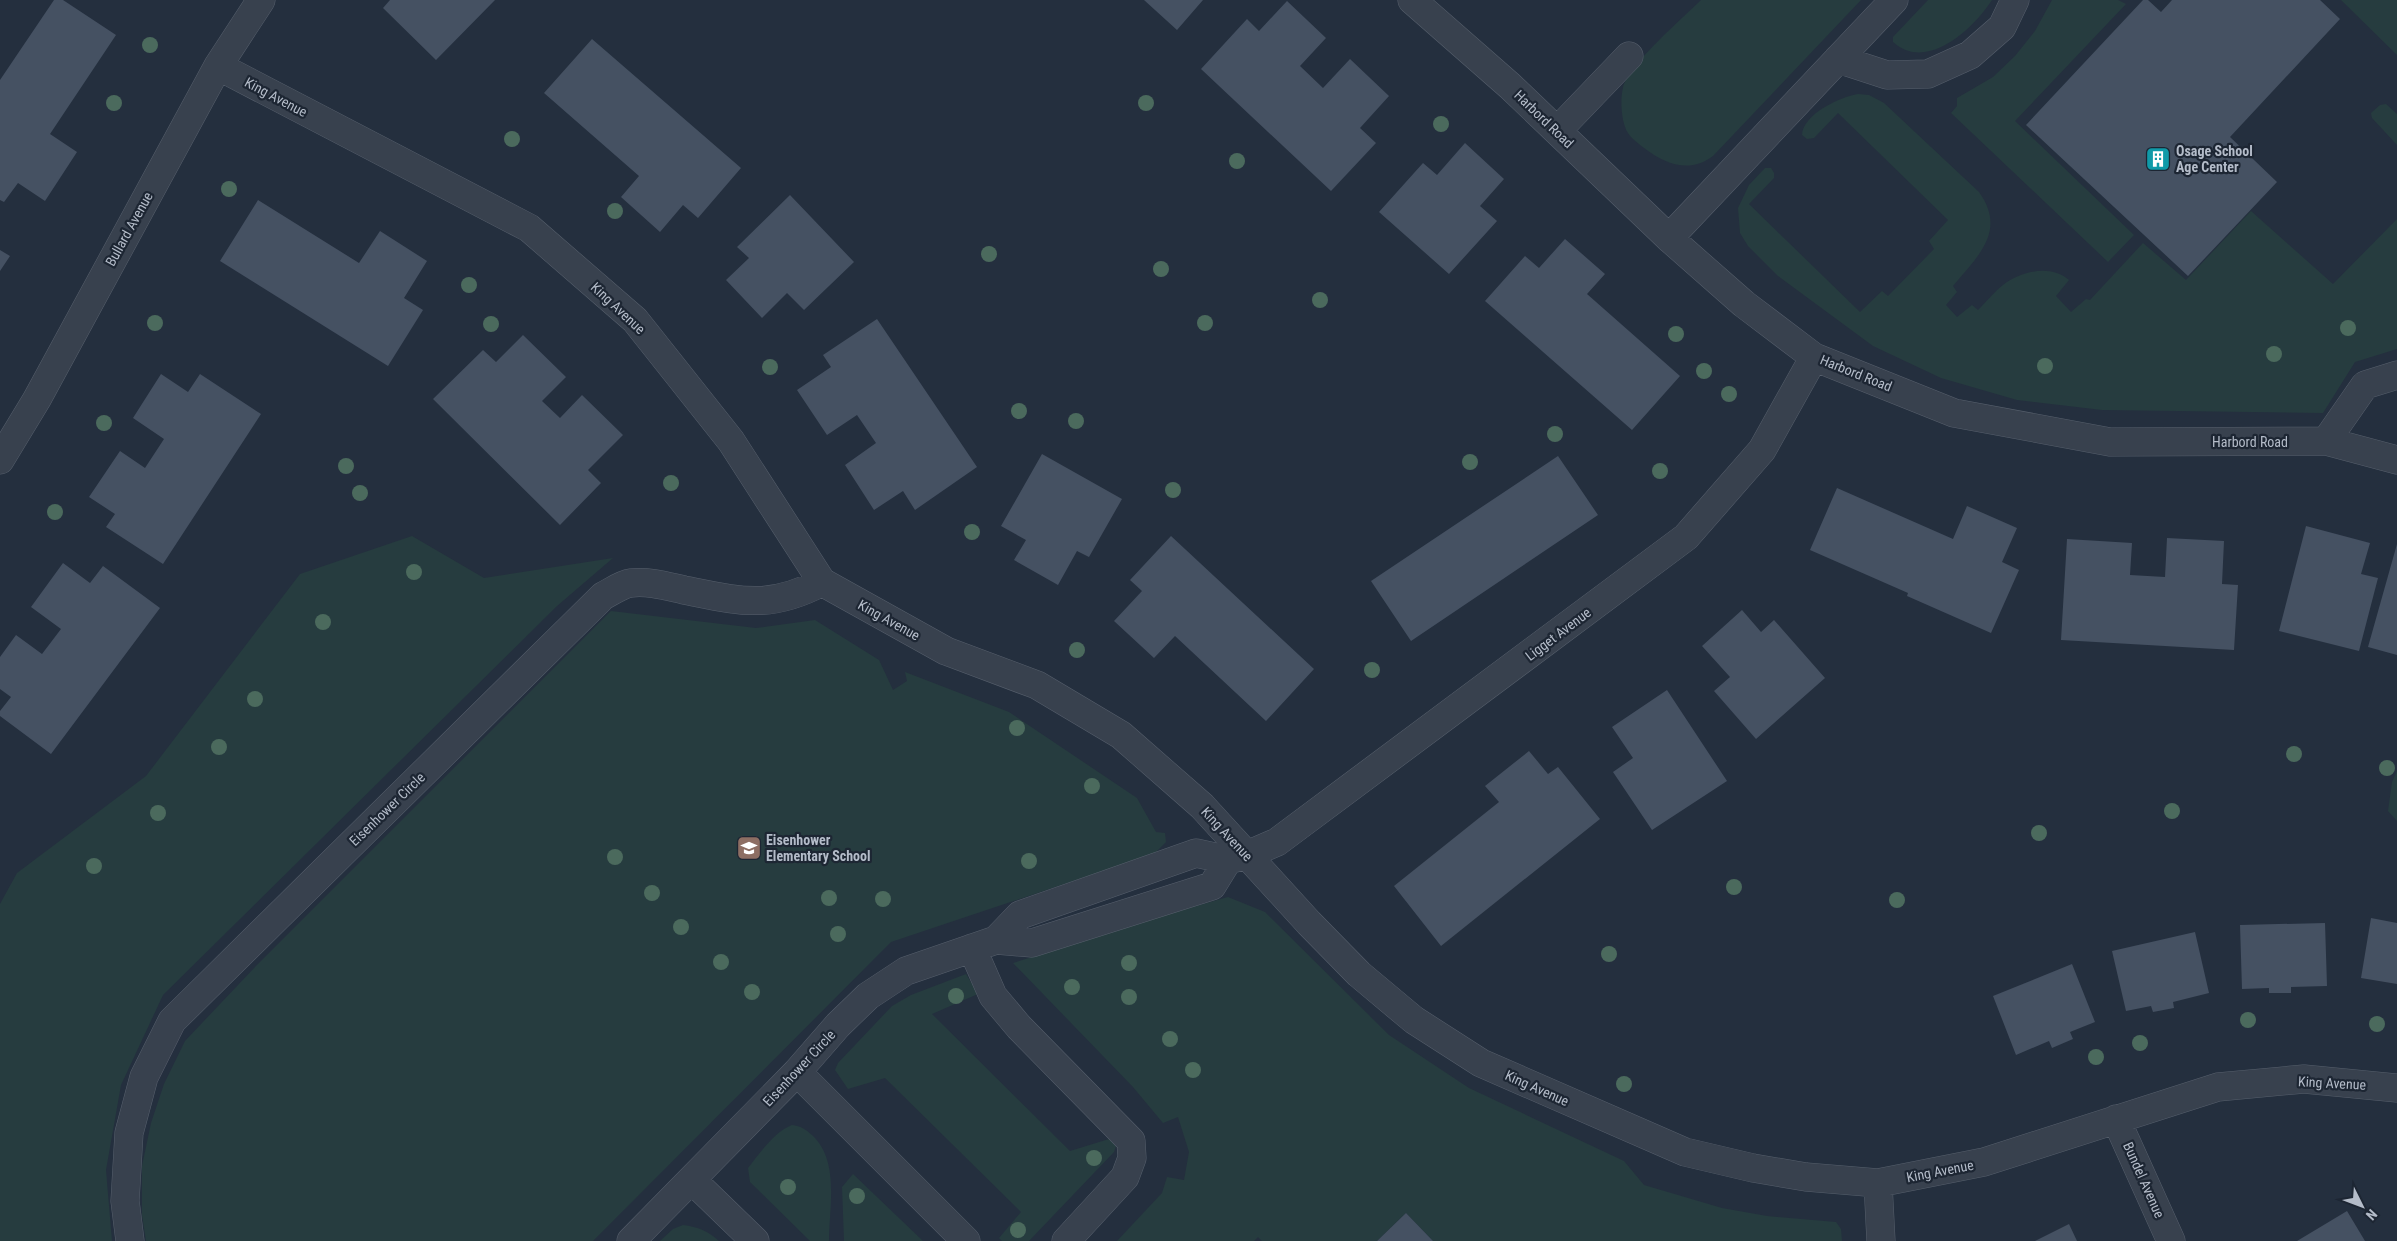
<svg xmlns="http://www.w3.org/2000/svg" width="2397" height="1241" font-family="'Roboto Condensed',sans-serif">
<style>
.green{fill:#263c3f}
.building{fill:#455162}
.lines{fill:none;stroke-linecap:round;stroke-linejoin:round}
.minor-casing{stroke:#565f6c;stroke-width:29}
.minor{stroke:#38414e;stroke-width:28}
.tree{fill:#4b6a5d}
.labels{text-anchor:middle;stroke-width:4.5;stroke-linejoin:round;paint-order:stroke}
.street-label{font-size:14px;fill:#b4bcc9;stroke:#1d2633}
.poi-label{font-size:14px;font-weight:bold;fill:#b4bcc9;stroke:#1d2633;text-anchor:start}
</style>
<rect width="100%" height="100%" fill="#242f3e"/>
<path class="green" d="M1701,0H1861L1713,156C1690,174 1665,164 1644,148C1639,144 1631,138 1628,133C1621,122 1620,99 1623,88C1628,65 1683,18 1701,0Z
M1928,0H1992C1974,28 1927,73 1893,42V37Z
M2052,0H2118L2126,4L2015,121L2134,235L2108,262L1951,113L1957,106V98L1993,77L2015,56L2035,31Z
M2341,0H2397V55Z
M1858,94L1869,95L1884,103L1979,192C2007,231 1978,256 1953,286L1957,292L1946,305L1957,317L1972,305L1978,310C1986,302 1994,292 2003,285C2021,271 2051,264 2069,280L2056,296L2071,312L2086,299L2090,300L2143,243L2186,280L2251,211L2333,284L2397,219V349L2355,362L2323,413L2102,410L2017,400L1941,378L1873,346L1778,276L1748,246L1740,233L1738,208L1749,185L1765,168H1771L1774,173V178L1749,204L1860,312L1882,291L1888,296L1934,249L1929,241L1948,220L1838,113L1814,138L1807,139L1802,135C1803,114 1840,97 1858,94Z
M2386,104L2397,114V145L2372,118L2371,113L2380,105Z
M412,536L484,578L613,558L557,606L163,995L121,1085L106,1170L112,1241H0V904L17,873L146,776L300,574Z
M611,611L756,628L815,620L879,660L893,690L907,681L905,672L1009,712L1137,798L1156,832L1165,833L1166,842L1154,854L891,942L593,1241H146L142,1215V1166L151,1123L164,1084L185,1041L256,966Z
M2397,771V821L2388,811L2392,782Z
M1228,897L1265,912L1389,1035L1469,1088L1624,1161L1644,1185L1722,1208L1767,1216L1836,1222L1841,1229L1842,1241H1433L1406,1213L1377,1241H1262L1258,1237L1254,1241H1117L1162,1193L1167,1177L1184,1180L1189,1152L1178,1117L1163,1123L1133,1087L1013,963L1161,916Z
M966,974L978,994L932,1014L1070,1151L1109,1139L1116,1146L1114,1152L1029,1241H1002L999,1238L1021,1212L885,1078L848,1089L835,1070L838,1063L892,1006L911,995Z
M792,1125C801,1126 805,1129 812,1135C840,1161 829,1207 829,1241H810L750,1182L748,1168C760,1153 774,1132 792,1125Z
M853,1174L923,1241H844L842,1187Z
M683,1225C698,1227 708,1231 719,1241H660L673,1229Z"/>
<path class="building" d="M54,0H63L116,35L50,134L77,152L45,201L18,183L4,202L0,200V80Z
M390,0H495L436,60L383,8Z
M1144,0H1203L1177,30Z
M2143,0H2148L2161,12L2172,0H2320L2340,19L2230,137L2277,182L2188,276L2026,125Z
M1287,1L1326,38L1300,66L1323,88L1350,59L1389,96L1360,128L1376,143L1331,191L1201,69L1247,19L1259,31Z
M592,39L741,168L698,218L683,205L660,232L621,197L639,176L544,93Z
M1465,143L1504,179L1480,206L1497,221L1449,274L1379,212L1423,163L1437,175Z
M790,195L854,262L804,310L787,293L762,318L726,280L749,258L737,247Z
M258,200L359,263L380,231L427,261L404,298L423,310L388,366L220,261Z
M1565,239L1605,274L1587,294L1680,376L1632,430L1485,301L1525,256L1539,268Z
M0,250L10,256L0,271Z
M877,319L977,467L915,510L903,491L874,510L845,465L876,443L857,415L827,435L797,390L831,367L823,355Z
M523,335L566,377L542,401L560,418L582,395L623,435L588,470L601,483L560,525L433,399L483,350L496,362Z
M161,374L188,392L200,374L261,414L163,564L106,527L115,514L89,497L120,451L145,468L164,439L133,418Z
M1042,454L1122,499L1089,557L1077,551L1058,585L1014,560L1026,540L1001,526Z
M1558,456L1598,515L1411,641L1371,581Z
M1837,488L1953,539L1967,506L2017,528L2002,562L2019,570L1991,633L1907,596L1908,593L1810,550Z
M2306,526L2370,543L2361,574L2378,578L2359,651L2279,631Z
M1171,536L1314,669L1266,721L1175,636L1154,658L1114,621L1142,591L1130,580Z
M2167,538L2224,541L2222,584L2238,585L2234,650L2061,640L2067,539L2132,543L2130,575L2165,577Z
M2397,544V655L2368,647Z
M63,563L90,583L103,566L160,608L51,754L0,716V711L11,697L0,689V657L16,635L42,654L61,629L31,607Z
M1742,610L1761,632L1774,620L1825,678L1756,739L1714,691L1730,677L1702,646Z
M1667,690L1727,781L1652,830L1613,772L1633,758L1612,727Z
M1529,751L1548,774L1558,767L1600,819L1441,946L1394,886L1499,802L1485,786Z
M2371,918L2397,923V984L2361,978Z
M2325,923L2327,986L2291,987V993H2269V988L2242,989L2240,925Z
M2195,932L2209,993L2173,1002L2174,1008L2153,1012L2151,1006L2126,1011L2112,951Z
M2072,964L2095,1022L2070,1032L2073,1039L2052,1048L2049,1041L2016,1055L1993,996Z
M2347,1211L2365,1241H2297Z
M1406,1213L1433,1241H1377Z
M2069,1224L2077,1241H2035Z"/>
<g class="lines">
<defs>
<path id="minor" d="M1412,0L1510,86L1669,238L1744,304L1814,357L1954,413L2110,442L2326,441L2397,460
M1838,59L1887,75L1928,74L1970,55L2002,27L2015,0
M218,66L529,228L635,320L731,441L822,582L946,651L1037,685L1121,735L1202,806L1309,923L1359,974L1414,1020L1481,1063L1685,1152L1753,1168L1806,1177L1878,1183L1984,1162L2218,1087L2304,1079L2397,1088
M1557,131L1629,56
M1669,238L1894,0
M2326,441L2365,385L2397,375
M0,460L37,399L218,66L261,0
M996,940L1020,915L1196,853L1228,860L1247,855L1277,842L1686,537L1762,450L1814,357
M972,948L993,996L1019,1027L1131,1141L1132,1158L1125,1177L1066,1241
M797,1072L966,1241
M2116,1119L2171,1241
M692,1180L755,1241
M1878,1183L1881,1241
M130,1241L125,1201L129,1133L144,1077L172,1021L603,596C611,592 622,584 631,583C649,581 666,586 684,590C740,601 769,610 822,582
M631,1241L797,1072L838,1025L868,996L906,971L996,940L1032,943L1212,886L1228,860"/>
</defs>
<use href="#minor" class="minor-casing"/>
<use href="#minor" class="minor"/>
</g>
<g class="tree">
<circle cx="150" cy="45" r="8"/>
<circle cx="114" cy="103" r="8"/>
<circle cx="1146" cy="103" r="8"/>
<circle cx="1441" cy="124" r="8"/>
<circle cx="512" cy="139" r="8"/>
<circle cx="1237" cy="161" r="8"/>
<circle cx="229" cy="189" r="8"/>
<circle cx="615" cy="211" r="8"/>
<circle cx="989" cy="254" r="8"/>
<circle cx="1161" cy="269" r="8"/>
<circle cx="469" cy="285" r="8"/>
<circle cx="1320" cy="300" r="8"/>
<circle cx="155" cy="323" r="8"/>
<circle cx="1205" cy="323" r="8"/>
<circle cx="491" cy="324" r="8"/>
<circle cx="2348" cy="328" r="8"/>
<circle cx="1676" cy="334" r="8"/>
<circle cx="2274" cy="354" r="8"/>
<circle cx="2045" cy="366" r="8"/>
<circle cx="770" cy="367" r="8"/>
<circle cx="1704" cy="371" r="8"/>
<circle cx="1729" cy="394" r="8"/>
<circle cx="1019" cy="411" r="8"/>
<circle cx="1076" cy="421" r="8"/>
<circle cx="104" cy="423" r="8"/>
<circle cx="1555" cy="434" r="8"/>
<circle cx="1470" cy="462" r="8"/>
<circle cx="346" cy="466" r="8"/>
<circle cx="1660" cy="471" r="8"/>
<circle cx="671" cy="483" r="8"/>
<circle cx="1173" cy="490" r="8"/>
<circle cx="360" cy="493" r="8"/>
<circle cx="55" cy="512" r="8"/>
<circle cx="972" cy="532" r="8"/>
<circle cx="414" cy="572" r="8"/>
<circle cx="323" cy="622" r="8"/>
<circle cx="1077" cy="650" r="8"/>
<circle cx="1372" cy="670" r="8"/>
<circle cx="255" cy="699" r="8"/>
<circle cx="1017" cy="728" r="8"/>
<circle cx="219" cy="747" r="8"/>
<circle cx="2294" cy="754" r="8"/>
<circle cx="2387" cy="768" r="8"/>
<circle cx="1092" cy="786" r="8"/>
<circle cx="2172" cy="811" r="8"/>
<circle cx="158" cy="813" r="8"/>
<circle cx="2039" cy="833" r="8"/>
<circle cx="615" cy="857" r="8"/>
<circle cx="1029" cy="861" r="8"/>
<circle cx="94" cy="866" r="8"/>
<circle cx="1734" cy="887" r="8"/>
<circle cx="652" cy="893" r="8"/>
<circle cx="829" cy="898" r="8"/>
<circle cx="883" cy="899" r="8"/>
<circle cx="1897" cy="900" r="8"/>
<circle cx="681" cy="927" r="8"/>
<circle cx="838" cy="934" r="8"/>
<circle cx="1609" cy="954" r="8"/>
<circle cx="721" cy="962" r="8"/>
<circle cx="1129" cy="963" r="8"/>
<circle cx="1072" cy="987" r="8"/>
<circle cx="752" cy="992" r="8"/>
<circle cx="956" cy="996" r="8"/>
<circle cx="1129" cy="997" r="8"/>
<circle cx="2248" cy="1020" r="8"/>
<circle cx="2377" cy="1024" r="8"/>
<circle cx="1170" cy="1039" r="8"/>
<circle cx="2140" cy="1043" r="8"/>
<circle cx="2096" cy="1057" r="8"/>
<circle cx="1193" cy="1070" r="8"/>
<circle cx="1624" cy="1084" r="8"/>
<circle cx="1094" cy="1158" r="8"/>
<circle cx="788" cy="1187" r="8"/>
<circle cx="857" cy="1196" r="8"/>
<circle cx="1018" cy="1230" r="8"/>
</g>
<defs>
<symbol id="building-square" viewBox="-11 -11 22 22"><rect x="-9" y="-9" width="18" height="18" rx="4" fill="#0f9aa8" stroke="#1d2633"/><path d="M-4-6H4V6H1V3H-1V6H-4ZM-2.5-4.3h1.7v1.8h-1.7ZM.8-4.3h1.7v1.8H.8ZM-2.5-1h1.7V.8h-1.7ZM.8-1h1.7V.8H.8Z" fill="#fff"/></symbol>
<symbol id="school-square" viewBox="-11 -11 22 22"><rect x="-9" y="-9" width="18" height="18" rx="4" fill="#8d6e63" stroke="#1d2633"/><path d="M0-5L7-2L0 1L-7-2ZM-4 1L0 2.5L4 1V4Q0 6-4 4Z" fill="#fff"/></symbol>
</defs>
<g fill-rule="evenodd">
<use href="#building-square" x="2144" y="145" width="28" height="28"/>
<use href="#school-square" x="735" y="834" width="28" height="28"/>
</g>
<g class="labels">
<g class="street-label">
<text transform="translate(276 97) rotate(28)" y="5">King Avenue</text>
<text transform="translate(1544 119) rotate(44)" y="5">Harbord Road</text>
<text transform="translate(129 229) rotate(-61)" y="5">Bullard Avenue</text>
<text transform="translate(618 308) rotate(43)" y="5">King Avenue</text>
<text transform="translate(1856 373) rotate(22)" y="5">Harbord Road</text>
<text x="2250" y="447">Harbord Road</text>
<text transform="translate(889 620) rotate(29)" y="5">King Avenue</text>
<text transform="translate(1558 634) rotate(-37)" y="5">Ligget Avenue</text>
<text transform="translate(387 809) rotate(-44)" y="5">Eisenhower Circle</text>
<text transform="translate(1227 834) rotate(47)" y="5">King Avenue</text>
<text transform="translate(799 1068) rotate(-47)" y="5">Eisenhower Circle</text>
<text transform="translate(2332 1083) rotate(3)" y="5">King Avenue</text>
<text transform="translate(1537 1088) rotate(24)" y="5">King Avenue</text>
<text transform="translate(1940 1171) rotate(-11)" y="5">King Avenue</text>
<text transform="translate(2144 1180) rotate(66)" y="5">Bundel Avenue</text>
</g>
<g class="poi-label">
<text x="2176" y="156">Osage School<tspan x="2176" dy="16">Age Center</tspan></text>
<text x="766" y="845">Eisenhower<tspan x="766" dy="16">Elementary School</tspan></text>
</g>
</g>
<g transform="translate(2362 1206) rotate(132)" stroke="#1d2633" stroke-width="4" paint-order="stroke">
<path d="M0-4L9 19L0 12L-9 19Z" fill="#b4bcc9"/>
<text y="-8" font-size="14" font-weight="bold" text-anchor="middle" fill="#b4bcc9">N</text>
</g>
</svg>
